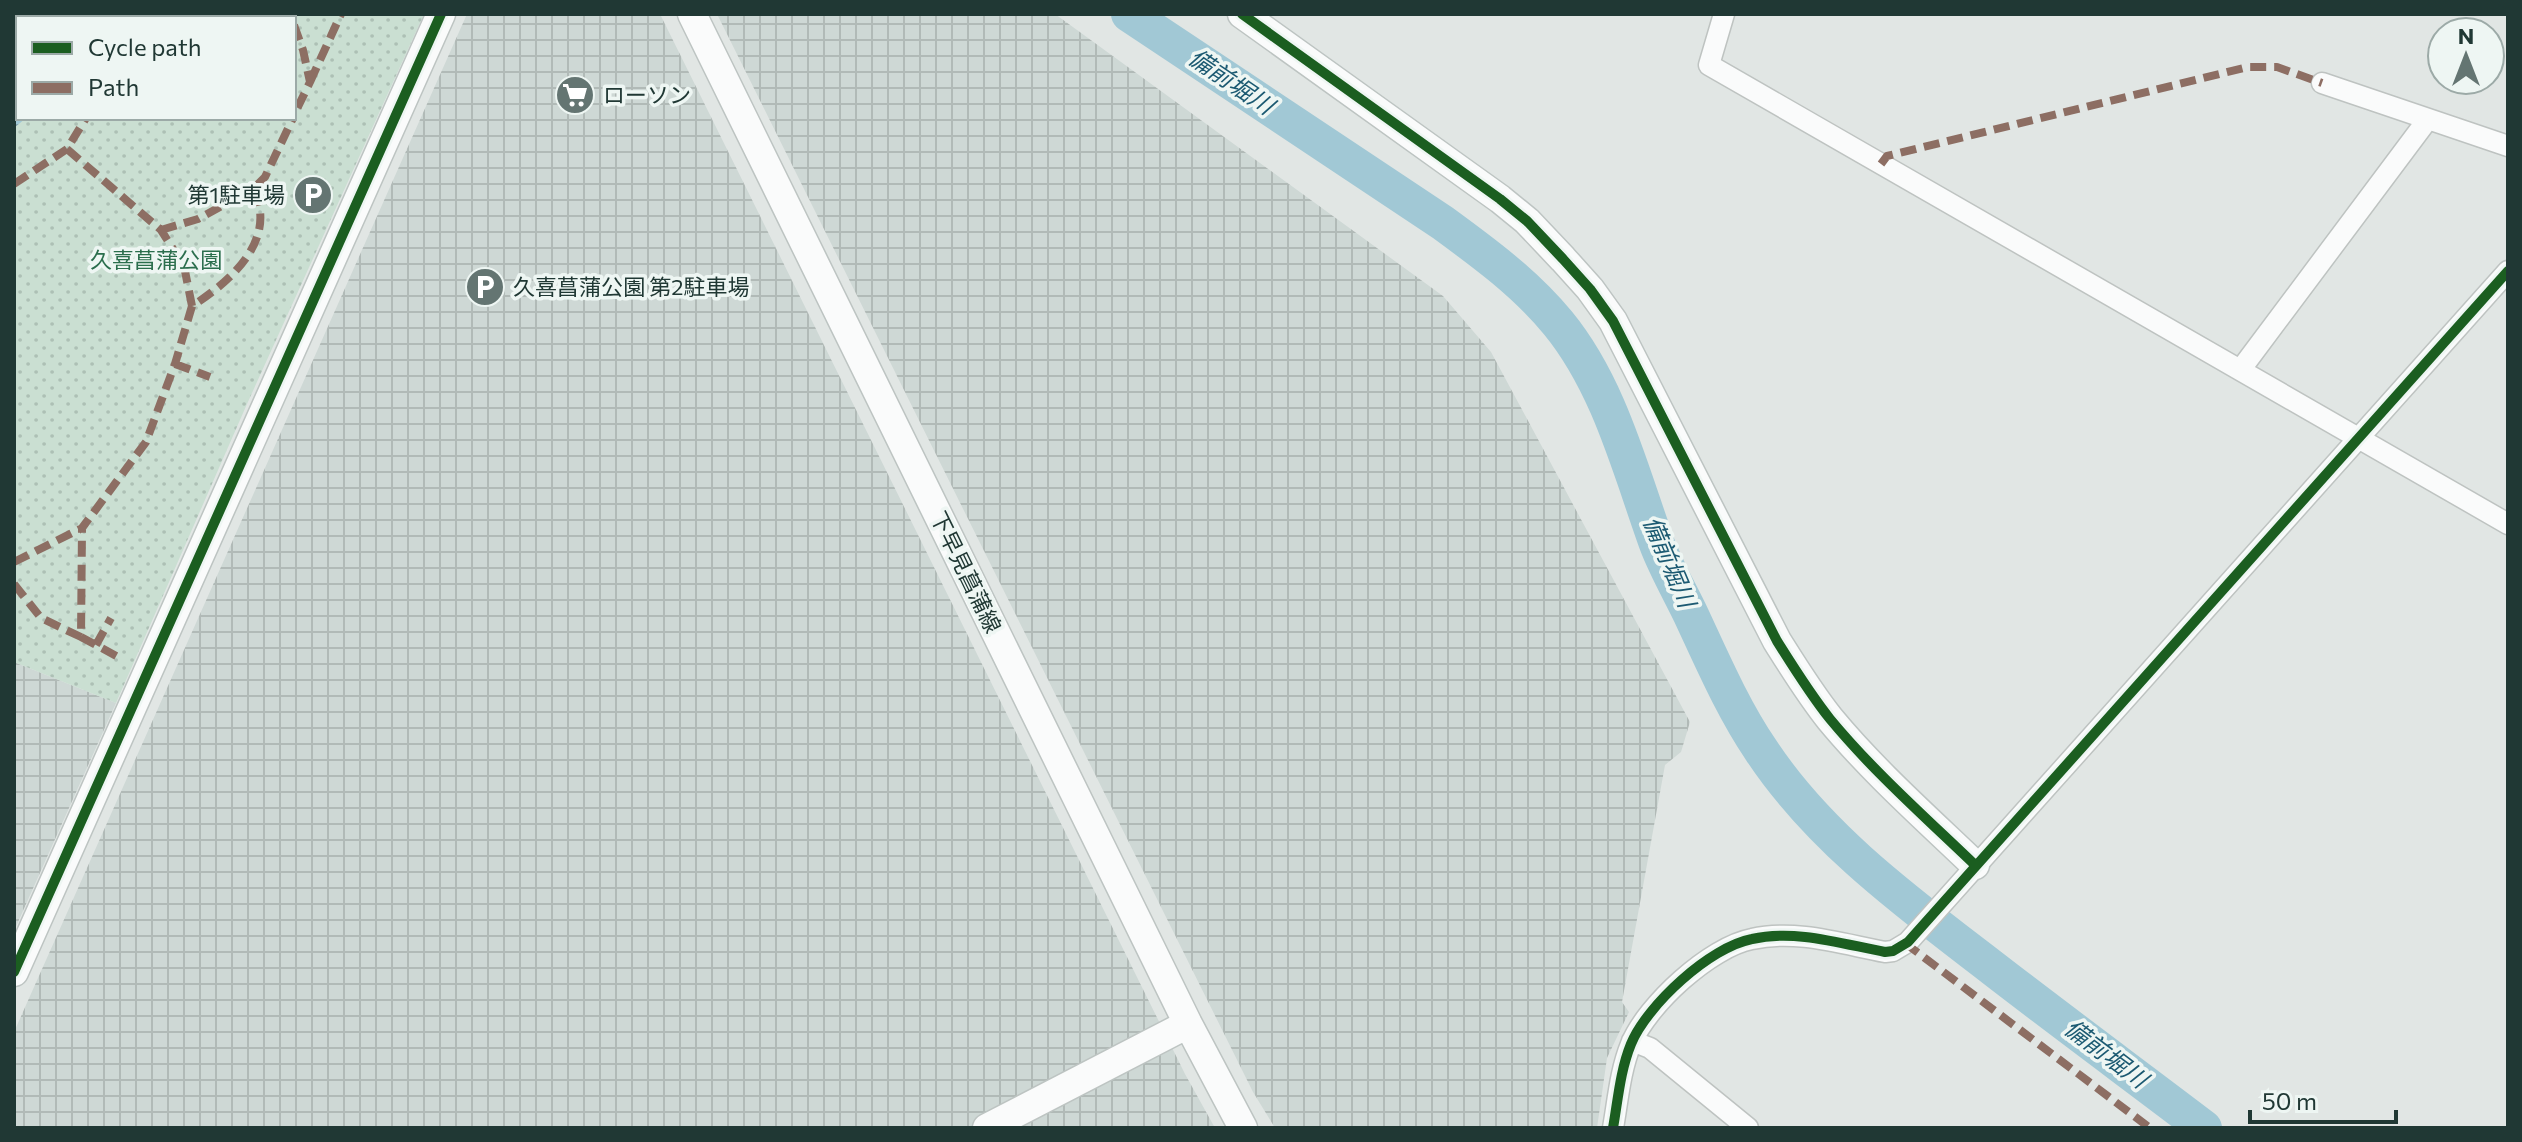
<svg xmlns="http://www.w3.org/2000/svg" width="2522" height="1142" font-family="Commissioner,'Noto Sans JP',sans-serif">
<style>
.industrial{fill:url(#industrial-grid)}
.park{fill:url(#park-dots);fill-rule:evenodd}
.water{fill:url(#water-rules)}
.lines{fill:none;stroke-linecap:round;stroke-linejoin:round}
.river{stroke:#a1c8d5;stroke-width:36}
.street-casing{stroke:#bec3c1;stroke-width:23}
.secondary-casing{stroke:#bdc4c2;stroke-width:31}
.street{stroke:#fafbfb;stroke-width:20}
.secondary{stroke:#fafbfb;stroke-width:28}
.quiet{stroke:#8d6e63;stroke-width:8;stroke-dasharray:16 8;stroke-linecap:butt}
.cycleway-casing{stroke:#eef6f3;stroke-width:15}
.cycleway{stroke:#1b5e20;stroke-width:10}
.labels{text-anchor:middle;stroke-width:7;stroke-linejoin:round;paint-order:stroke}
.poi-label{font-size:22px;fill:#203834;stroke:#eef6f3;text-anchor:start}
.park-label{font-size:22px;fill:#2b6e4d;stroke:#eef6f3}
.street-label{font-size:22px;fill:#203834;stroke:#eef6f3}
.water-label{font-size:24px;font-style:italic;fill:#1c5a72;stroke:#eef6f3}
</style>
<defs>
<pattern id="industrial-grid" width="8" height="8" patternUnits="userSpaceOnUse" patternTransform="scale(2)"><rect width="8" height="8" fill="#ced8d5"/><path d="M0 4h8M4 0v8" fill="none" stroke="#b1bab7"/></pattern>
<pattern id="park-dots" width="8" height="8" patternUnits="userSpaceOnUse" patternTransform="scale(2)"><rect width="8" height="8" fill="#cadfd2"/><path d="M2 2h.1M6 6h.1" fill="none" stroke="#adc0b5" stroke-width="1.8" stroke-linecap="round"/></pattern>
<pattern id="water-rules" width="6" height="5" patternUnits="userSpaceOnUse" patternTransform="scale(2)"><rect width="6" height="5" fill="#a1c8d5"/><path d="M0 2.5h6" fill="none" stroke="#83a3ae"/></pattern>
</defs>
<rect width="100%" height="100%" fill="#e1e6e4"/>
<path class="industrial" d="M467,14H660L1185,1074L1215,1128H14V1032Z
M717,14H1055L1443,296L1491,352L1690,722L1681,752L1665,765L1622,1002L1629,1012L1607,1058L1597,1128H1275L1253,1092Z
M14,662L116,703L14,931Z"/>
<path class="park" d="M14,14H424L247,404L116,703L14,662ZM18,18H294V118H18Z"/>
<path class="water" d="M14,14H111L108,18H18V118H26L14,128Z"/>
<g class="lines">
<path class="river" d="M1129,14L1443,223C1484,253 1525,283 1558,323C1609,385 1630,469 1657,544C1666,568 1680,592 1691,615C1712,660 1733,709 1761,750C1819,838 1908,903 1990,966C2061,1021 2133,1074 2204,1128"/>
<defs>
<path id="street" d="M1724,14L1709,65L2508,524
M2322,83L2508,146
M2241,369L2428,119
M1632,1041L1650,1048L1748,1128
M1613,1128C1618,1100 1620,1071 1631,1044C1647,1005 1710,947 1752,939C1796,929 1842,944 1885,952L1893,951L1908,942L2508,271"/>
<path id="secondary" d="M692,14L1188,1024L1243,1128
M1242,14L1500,199L1527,221L1563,259L1590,289L1613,321L1777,641C1794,668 1810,694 1830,719C1873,771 1926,818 1975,865
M14,972L441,14
M987,1128L1188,1024"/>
</defs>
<use href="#street" class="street-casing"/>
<use href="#secondary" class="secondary-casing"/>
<use href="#street" class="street"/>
<use href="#secondary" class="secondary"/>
<path class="quiet" d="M141,18L144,14
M294,25L303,50L310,82L294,115
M310,82L341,14
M67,149L161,230L184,266L192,306
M1881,164L1887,156L2248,67H2277L2322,83
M14,184L67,149L86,118
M161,230L198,219L253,189
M175,364L210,377
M14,562L82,528
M14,584L41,618L81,637L82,528L146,442L175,364L192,306C231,281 279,239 253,189L265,177L293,118
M81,637L122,659
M96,645L111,618
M1905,943L2150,1128"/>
<defs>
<path id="cycleway" d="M1242,14L1500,199L1527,221L1563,259L1590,289L1613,321L1777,641C1794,668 1810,694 1830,719C1873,771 1926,818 1975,865
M14,972L441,14
M1613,1128C1618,1100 1620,1071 1631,1044C1647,1005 1710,947 1752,939C1796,929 1842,944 1885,952L1893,951L1908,942L2508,271"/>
</defs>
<use href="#cycleway" class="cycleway-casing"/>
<use href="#cycleway" class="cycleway"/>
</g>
<defs>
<symbol id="supermarket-disc" viewBox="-11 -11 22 22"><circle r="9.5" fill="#647572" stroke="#eef6f3"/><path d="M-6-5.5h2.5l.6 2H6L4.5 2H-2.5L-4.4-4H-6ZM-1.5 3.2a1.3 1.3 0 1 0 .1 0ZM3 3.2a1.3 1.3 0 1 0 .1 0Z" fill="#fff"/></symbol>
<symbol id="parking-disc" viewBox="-11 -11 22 22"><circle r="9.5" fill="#647572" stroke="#eef6f3"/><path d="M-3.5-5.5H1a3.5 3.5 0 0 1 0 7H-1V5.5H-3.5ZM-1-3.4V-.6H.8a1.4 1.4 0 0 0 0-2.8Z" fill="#fff"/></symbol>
</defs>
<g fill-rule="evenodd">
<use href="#supermarket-disc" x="553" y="73" width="44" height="44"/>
<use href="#parking-disc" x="291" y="173" width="44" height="44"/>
<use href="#parking-disc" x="463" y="265" width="44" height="44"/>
</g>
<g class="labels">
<g class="poi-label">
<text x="603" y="103">ローソン</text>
<text x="285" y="203" text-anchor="end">第1駐車場</text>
<text x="513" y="295">久喜菖蒲公園 第2駐車場</text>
</g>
<g class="park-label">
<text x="156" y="268">久喜菖蒲公園</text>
</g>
<g class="street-label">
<text transform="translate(966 572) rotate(64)" y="8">下早見菖蒲線</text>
</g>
<g class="water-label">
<text transform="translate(1231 82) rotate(34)" y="8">備前堀川</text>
<text transform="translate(1669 562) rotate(67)" y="8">備前堀川</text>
<text transform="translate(2106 1054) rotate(37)" y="8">備前堀川</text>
</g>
</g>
<rect width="2522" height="1142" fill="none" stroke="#203834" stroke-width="32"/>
<rect x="16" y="16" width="280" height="104" fill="#eef6f3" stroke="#9caaa7" stroke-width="2"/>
<rect x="32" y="42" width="40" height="12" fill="#1b5e20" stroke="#9caaa7" stroke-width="2"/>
<text x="88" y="56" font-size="24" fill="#203834">Cycle path</text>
<rect x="32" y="82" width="40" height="12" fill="#8d6e63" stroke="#9caaa7" stroke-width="2"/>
<text x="88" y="96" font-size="24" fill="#203834">Path</text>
<g transform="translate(2466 56)"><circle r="38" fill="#eef6f3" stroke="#9caaa7" stroke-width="2"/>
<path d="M0-6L14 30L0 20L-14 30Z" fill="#647572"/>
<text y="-12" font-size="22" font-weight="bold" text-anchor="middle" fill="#203834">N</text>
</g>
<path d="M2250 1110v12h146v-12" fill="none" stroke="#203834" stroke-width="4"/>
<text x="2262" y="1110" font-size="24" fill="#203834" stroke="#eef6f3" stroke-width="6" paint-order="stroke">50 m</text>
</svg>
